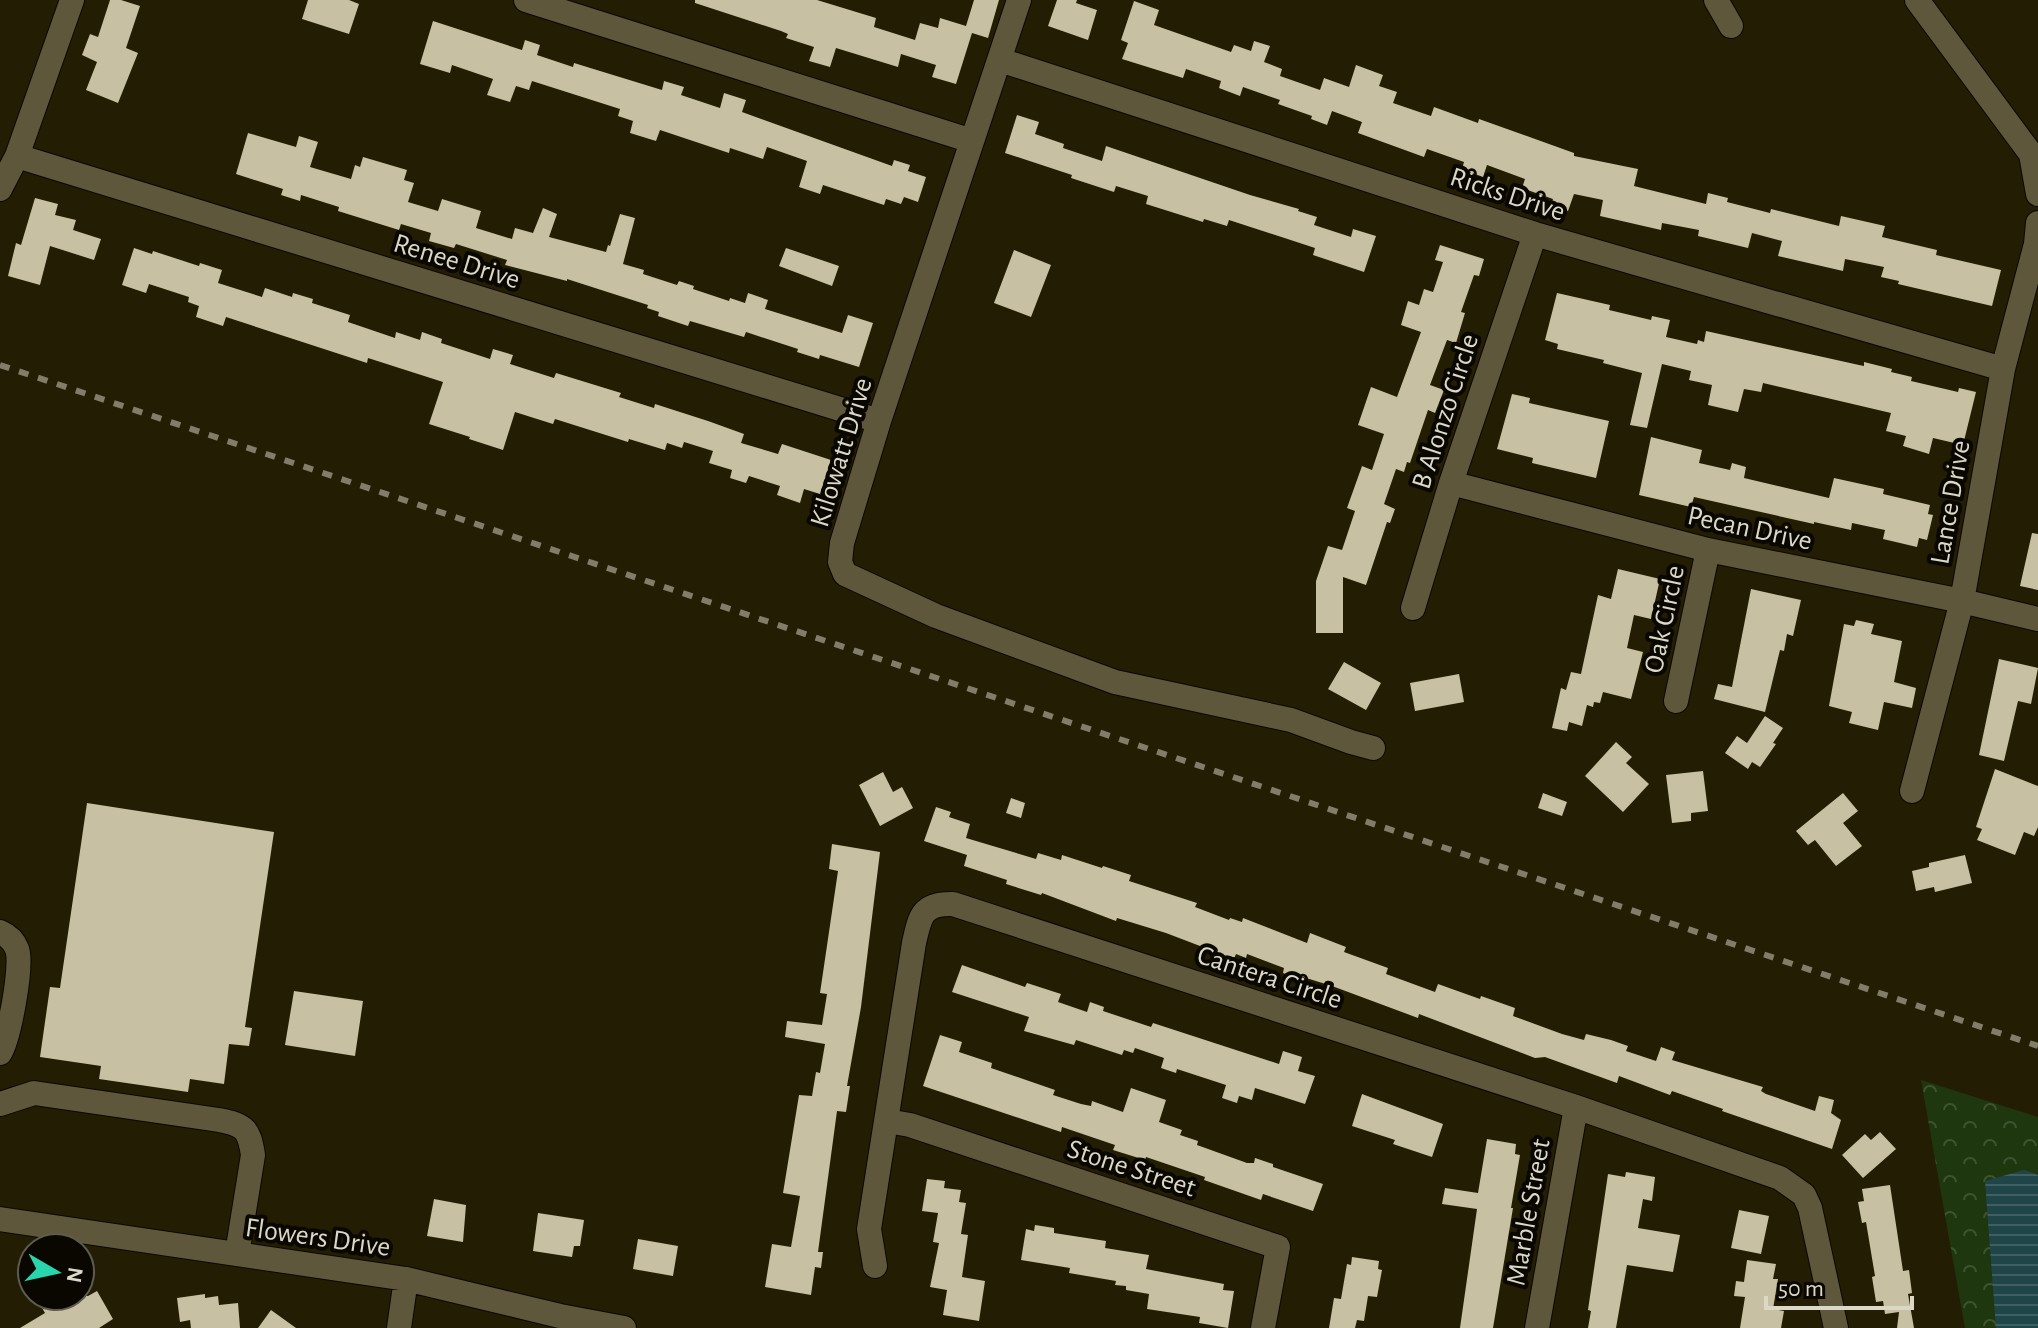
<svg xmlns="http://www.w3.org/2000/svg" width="2038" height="1328" font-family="'Alegreya Sans',sans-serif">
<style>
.forest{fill:url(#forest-crowns)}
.water{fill:url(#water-rules)}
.building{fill:#c8c0a2}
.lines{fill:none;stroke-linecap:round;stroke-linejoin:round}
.minor-casing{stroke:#0c0700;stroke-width:26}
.minor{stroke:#5e573c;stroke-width:24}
.rail{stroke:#817d68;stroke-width:6;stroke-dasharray:10 10;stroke-linecap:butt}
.labels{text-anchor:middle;stroke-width:8;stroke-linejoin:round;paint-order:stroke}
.street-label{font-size:28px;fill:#dbd8c8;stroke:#0a0701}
</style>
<defs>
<pattern id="forest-crowns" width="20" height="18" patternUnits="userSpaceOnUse" patternTransform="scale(2)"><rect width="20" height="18" fill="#1e370f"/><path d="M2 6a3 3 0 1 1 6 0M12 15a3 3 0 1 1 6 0" fill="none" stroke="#3e5330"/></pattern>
<pattern id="water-rules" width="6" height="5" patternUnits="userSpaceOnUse" patternTransform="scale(2)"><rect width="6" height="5" fill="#204549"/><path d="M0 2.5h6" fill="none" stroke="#405f62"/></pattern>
</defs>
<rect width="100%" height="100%" fill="#231d03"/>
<path class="forest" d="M1921,1080L2038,1117V1328H1965Z"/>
<path class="water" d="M2024,1170L2038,1175V1328H1996L1985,1181Z"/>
<path class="building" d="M110,0H121L140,6L126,48L138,53L118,103L86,90L97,62L82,55L90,34L98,37Z
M308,0H349L359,4L349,34L302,19Z
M695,0H817L876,18L874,27L915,40L920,23L938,28L940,18L966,26L974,0H999L988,38L972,33L956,84L932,77L936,65L901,54L898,67L836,48L830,67L809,61L814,47L786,38L788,34L781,31L695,3Z
M1057,0H1077L1076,3L1097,10L1088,40L1048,26Z
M1134,1L1159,10L1154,25L1231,52L1234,45L1251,51L1254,41L1270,46L1264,62L1282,69L1280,76L1320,90L1324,78L1349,87L1356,65L1383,75L1379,86L1397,92L1393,103L1431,116L1434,107L1478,123L1479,119L1574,153V156L1638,169L1634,186L1706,204L1708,193L1728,198L1727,202L1770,213L1771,209L1839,226L1841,216L1885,226L1882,237L1937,250L1936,255L2001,270L1992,306L1898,284L1899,281L1881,277L1884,267L1845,259L1843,271L1778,256L1782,241L1752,233L1748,248L1698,236L1699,230L1662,223L1661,230L1600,216L1603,200L1574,194L1568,211L1551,205L1553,199L1522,188L1525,179L1487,165L1483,177L1462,169L1464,162L1427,149L1424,157L1358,133L1362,122L1332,111L1327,125L1311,119L1312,116L1278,104L1280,100L1243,87L1240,96L1219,88L1221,81L1186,69L1183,78L1122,59L1128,43L1121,40Z
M433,21L522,50L525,40L540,45L537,55L573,67L574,63L662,90L664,81L684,87L681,95L720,108L724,93L746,100L742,112L892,166L894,160L910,165L908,171L926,177L918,202L904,197L901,204L886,199L884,205L823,185L820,194L799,187L807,161L767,147L763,159L730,148L729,153L660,130L656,141L630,133L633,121L618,116L620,109L532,81L529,90L516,86L510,102L487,95L493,79L452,65L450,73L420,64Z
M1017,115L1039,122L1035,134L1064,144L1063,148L1102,161L1106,146L1250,195L1299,209L1298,211L1317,217L1314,225L1351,237L1353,229L1376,236L1364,272L1313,255L1315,248L1229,220L1227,226L1204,219L1203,222L1146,204L1148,196L1116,186L1114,192L1071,178L1072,175L1005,153Z
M248,133L296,147L299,136L318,142L310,167L351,179L355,165L360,167L363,157L407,170L404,180L414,183L408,202L438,211L442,199L481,211L476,228L512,239L515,228L533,233L543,208L557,214L549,237L606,252L608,245L610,246L620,214L635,218L623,264L644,270L643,274L677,285L679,281L694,286L693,289L729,301L730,298L745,303L748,293L768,300L765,309L842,333L848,315L873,323L859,367L820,355L819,359L797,352L798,349L746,332L744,337L690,321L688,326L658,316L659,312L647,308L648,305L567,279V281L505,265L507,260L456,244L454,248L429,241L431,233L401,224L399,230L338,211L339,207L301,195L300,201L281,195L283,189L236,174Z
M35,198L58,204L55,215L76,220L73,230L101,239L94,260L50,246L40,285L8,276L16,243L21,245Z
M1440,245L1484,259L1479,276L1474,275L1461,312L1465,313L1456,343L1447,340L1430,385L1444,390L1435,413L1428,410L1410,463L1407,462L1404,472L1396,469L1384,504L1395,509L1390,523L1387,522L1366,585L1343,577V633H1316V581L1328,546L1342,550L1355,511L1347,508L1362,466L1372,470L1384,434L1358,425L1371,387L1397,397L1421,332L1401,325L1408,301L1419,305L1424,289L1433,292L1443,262L1435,260Z
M134,248L152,254L153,251L199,266L200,263L222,270L218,283L262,297L265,288L292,297L293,293L313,299L312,303L350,315L348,322L395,338L396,332L420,340L422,332L442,339L441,343L490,359L493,349L513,355L510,364L554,378L556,373L621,393L619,397L654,408L655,404L708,421L744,434L741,443L778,454L782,444L831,460L820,494L804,489L800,503L777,495L780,486L749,476L746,483L730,478L732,470L709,463L713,451L684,442L682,448L667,443L665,450L629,439L628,442L555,419L553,424L515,412L503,450L469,439L470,437L429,424L443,382L368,358L367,363L226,317L223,326L196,317L199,306L188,302L189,297L149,284L146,293L122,285Z
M786,248L839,266L832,286L779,266Z
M1014,250L1051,265L1031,317L994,303Z
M1557,293L1610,305L1609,310L1651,320L1652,316L1670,320L1666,337L1697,344L1698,340L1704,342L1706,331L1859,365L1864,366V362L1892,369L1891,372L1912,377L1911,381L1958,392L1959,388L1976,392L1963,445L1933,438L1929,454L1903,446L1906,436L1886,431L1891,413L1763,383L1761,392L1744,389L1738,412L1708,405L1712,385L1689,380L1691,371L1662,364L1647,428L1630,425L1642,373L1603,363L1604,360L1557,349L1558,344L1545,340Z
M1512,394L1530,398L1529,403L1609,421L1596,478L1532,463L1533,458L1497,449Z
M1651,437L1702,450L1699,463L1730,470L1732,463L1746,467L1744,478L1829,498L1834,478L1884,489L1883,494L1930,505L1928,514L1933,515L1927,540L1919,538L1917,547L1883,539L1885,530L1852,523L1851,530L1814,522V524L1694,497L1691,507L1639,495Z
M2032,533L2038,534V590L2020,586Z
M1618,569L1660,579L1651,619L1634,615L1627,648L1643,652L1631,699L1603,692L1600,703L1594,702L1593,707L1587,705L1582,726L1569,722L1567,731L1552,728L1561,688L1566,690L1571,672L1581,674L1598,595L1611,599Z
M1751,589L1801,600L1793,636L1787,634L1784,651L1780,650L1765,712L1714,699L1718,684L1732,687Z
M1856,620L1874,624L1871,634L1902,641L1894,682L1916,688L1912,708L1884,702L1878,730L1849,723L1852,712L1829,706L1844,624L1854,626Z
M1999,659L2038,668L2031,704L2018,701L2004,761L1979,755Z
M1344,662L1381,683L1366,710L1328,689Z
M1459,674L1464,702L1415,711L1410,683Z
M1765,716L1783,728L1773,743L1776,744L1760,767L1752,762L1748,769L1725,753L1737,736L1747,743Z
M1616,742L1632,757L1626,763L1649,784L1623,812L1585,776Z
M1995,769L2038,786V827L2034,836L2024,832L2015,855L1977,840L1982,829L1976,827Z
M1703,771L1708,811L1691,813V821L1672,823L1666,775Z
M883,772L893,792L902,787L913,808L880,826L859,785Z
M1543,793L1567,802L1562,816L1538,808Z
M1843,793L1858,811L1843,823L1862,846L1836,866L1815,840L1808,845L1796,831Z
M1011,798L1025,803L1021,818L1006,813Z
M87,803L274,832L245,1027L252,1028L249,1046L229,1044L224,1084L190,1079L188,1092L99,1079L101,1066L40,1057L50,987L60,988Z
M936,807L951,812L949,817L970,824L966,838L1036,859L1038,853L1061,860L1062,855L1102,868L1103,866L1131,875L1129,881L1197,903L1195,907L1229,920L1230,918L1242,922L1243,918L1307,943L1310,933L1346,947L1344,952L1388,968L1386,974L1435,992L1438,984L1480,999L1481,996L1515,1008L1513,1016L1562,1034L1584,1040L1586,1034L1611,1040L1628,1046L1626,1051L1656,1061L1661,1047L1675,1052L1672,1060L1763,1087L1761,1091L1766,1094L1815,1111L1819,1096L1834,1100L1831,1113L1841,1120L1832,1149L1722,1111L1723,1109L1672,1091L1670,1095L1619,1076L1617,1083L1545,1057L1535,1058L1419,1014L1418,1018L1332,986L1303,977L1302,980L1283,973L1284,968L1247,954L1246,958L1236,954L1234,959L1166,933L1117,918L1116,921L1042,893L1041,895L1006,884L1007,880L964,866L967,855L924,841Z
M832,844L880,852L861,1007L847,1086H850L846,1112L837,1111L818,1252H823L821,1268L815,1267L811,1295L765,1287L772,1244L791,1247L800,1196L783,1193L799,1095L812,1096L816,1072L820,1073L825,1044L785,1037L787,1021L822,1025L827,994L820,993L838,871L829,869Z
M1965,855L1972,883L1935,892L1934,887L1916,891L1912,871L1929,867V863Z
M962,965L1025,987L1027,983L1061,994L1058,1002L1087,1012L1090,1002L1104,1007L1103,1011L1151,1027L1153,1023L1279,1064L1283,1051L1302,1057L1298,1071L1315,1076L1305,1104L1255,1088L1252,1100L1239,1096L1237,1103L1222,1098L1226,1085L1177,1069L1176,1073L1161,1068L1164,1058L1135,1048L1133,1053L1124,1050L1122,1055L1076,1040L1074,1045L1024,1031L1029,1017L952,992Z
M294,991L363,1001L355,1056L285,1045Z
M940,1035L962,1042L959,1052L992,1063L991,1068L1055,1090L1053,1095L1081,1104L1091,1106L1092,1101L1123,1112L1131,1088L1166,1100L1159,1122L1182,1130L1180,1135L1198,1141L1197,1145L1247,1163H1254L1255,1158L1273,1164V1167L1323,1184L1313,1211L1263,1194L1261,1200L1204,1180L1205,1177L1146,1157L1145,1160L1113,1150L1115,1145L1062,1127L1061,1132L923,1086Z
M1362,1094L1443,1124L1432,1157L1393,1144L1395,1140L1352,1126Z
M1880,1132L1896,1149L1863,1178L1842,1155L1865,1134L1871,1140Z
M1487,1139L1516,1144L1515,1154L1520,1155L1511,1208H1513L1493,1328H1460L1477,1209L1442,1204L1445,1188L1478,1193Z
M1626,1172L1655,1177L1652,1201L1643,1199L1638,1228L1680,1235L1673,1272L1627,1265L1616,1328H1588L1591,1311L1588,1310L1608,1174L1625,1177Z
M927,1179L945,1181L944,1188L961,1190L959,1202L966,1203L961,1234L968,1235L962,1277L985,1281L979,1321L943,1315L947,1290L930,1287L939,1243L933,1242L938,1213L922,1211Z
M1890,1185L1903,1271L1909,1270L1912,1293L1908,1294L1914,1328H1897L1899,1312L1885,1314L1883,1301L1876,1302L1872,1277L1875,1276L1866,1222L1862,1223L1858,1202L1864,1201L1862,1189Z
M434,1199L466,1205L463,1242L427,1236Z
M1739,1210L1769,1216L1761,1254L1731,1248Z
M538,1213L584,1220L580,1246H574L572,1257L533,1251Z
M1035,1225L1054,1228V1233L1106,1241L1105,1248L1149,1255L1146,1269L1224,1284L1223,1290L1234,1291L1228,1328L1199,1323L1200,1317L1147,1309L1149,1294L1126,1290V1286L1115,1285L1116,1281L1069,1273L1070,1268L1021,1260L1026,1229L1034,1231Z
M638,1239L678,1246L673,1276L633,1269Z
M1352,1257L1379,1261L1378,1269L1382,1270L1377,1297L1368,1296L1364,1321L1357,1320L1355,1328H1329L1334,1298L1341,1299L1347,1264L1351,1265Z
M1747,1260L1776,1264L1773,1279H1778L1773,1309L1784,1311L1781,1328H1740L1745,1297L1734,1296L1736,1281L1744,1282Z
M97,1291L113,1319L99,1328H20L45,1313L35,1296H88Z
M205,1294V1298L218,1296L219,1305L238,1303L240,1328H191L190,1320L180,1322L177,1298Z
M271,1310L296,1328H258Z"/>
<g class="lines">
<defs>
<path id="minor" d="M526,0L972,141
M1019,0L879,421L842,543L840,562L845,574L936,616L1115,682L1291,720L1351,742L1373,748
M1716,0L1731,26
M1917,0L2031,154L2038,194
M1000,60L1535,234L2003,369
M17,156L879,421
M0,189L17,156L72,0
M1451,483L1708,550L1962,601L2038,619
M1413,608L1451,483L1535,234
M1676,701L1708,550
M1912,791L1962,601L2003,369L2036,244L2038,223
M0,932C7,935 14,941 17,949C23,965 9,1039 0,1053
M0,1104L34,1093L219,1120C245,1125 249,1129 253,1155L237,1254
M887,1121L910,1125L1278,1247L1263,1328
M0,1219L406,1279L560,1316L624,1328
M875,1266L869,1229L914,943C920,916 922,903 953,904L1576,1107L1780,1178L1804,1195L1810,1208L1836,1328
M399,1328L406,1279
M1537,1328L1576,1107"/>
</defs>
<use href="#minor" class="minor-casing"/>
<use href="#minor" class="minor"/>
<path class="rail" d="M0,365L2038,1046"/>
</g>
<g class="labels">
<g class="street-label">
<text transform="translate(1508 193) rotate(18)" y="10">Ricks Drive</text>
<text transform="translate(457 260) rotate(17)" y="10">Renee Drive</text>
<text transform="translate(1444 411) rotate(-72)" y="10">B Alonzo Circle</text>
<text transform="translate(840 452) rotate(-73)" y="10">Kilowatt Drive</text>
<text transform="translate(1949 502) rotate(-80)" y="10">Lance Drive</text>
<text transform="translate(1750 527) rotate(12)" y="10">Pecan Drive</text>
<text transform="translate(1663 619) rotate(-78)" y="10">Oak Circle</text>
<text transform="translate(1270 976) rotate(18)" y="10">Cantera Circle</text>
<text transform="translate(1132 1167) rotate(18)" y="10">Stone Street</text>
<text transform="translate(1527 1212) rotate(-80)" y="10">Marble Street</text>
<text transform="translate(318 1236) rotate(8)" y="10">Flowers Drive</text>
</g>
</g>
<g transform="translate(56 1272) rotate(99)"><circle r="38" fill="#0a0701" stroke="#5e5b51" stroke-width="2"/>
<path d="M0-6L14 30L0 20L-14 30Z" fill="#29d5ac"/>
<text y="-12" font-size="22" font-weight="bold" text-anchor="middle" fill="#dbd8c8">N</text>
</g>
<path d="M1766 1296v12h146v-12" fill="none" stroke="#dbd8c8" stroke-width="4"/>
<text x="1778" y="1296" font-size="24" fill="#dbd8c8" stroke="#0a0701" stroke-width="6" paint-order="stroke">50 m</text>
</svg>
